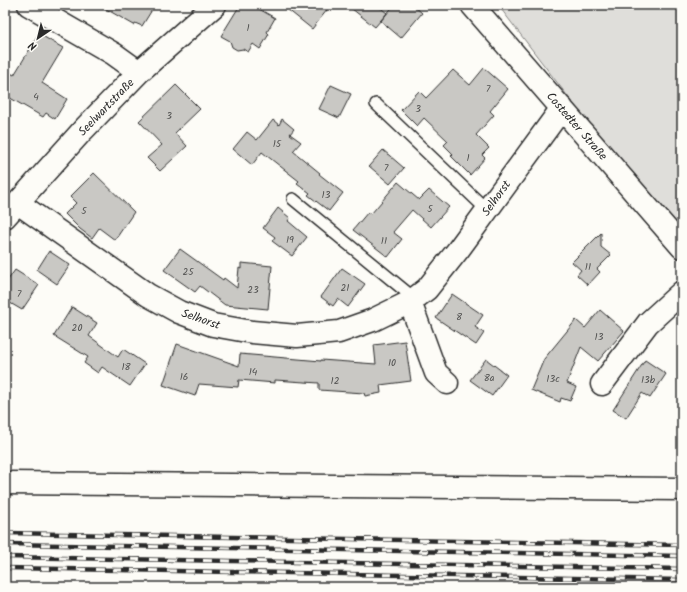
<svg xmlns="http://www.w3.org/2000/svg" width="687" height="592" font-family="Kalam,sans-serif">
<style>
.green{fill:#dfdeda;stroke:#858482}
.building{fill:#c9c8c4;stroke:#2b2b2b}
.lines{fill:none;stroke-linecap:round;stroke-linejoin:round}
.service-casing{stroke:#2b2b2b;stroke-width:14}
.minor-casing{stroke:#2b2b2b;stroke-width:25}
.primary-casing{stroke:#2b2b2b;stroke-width:25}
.service{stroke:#fdfcf7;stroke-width:11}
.minor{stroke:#fdfcf7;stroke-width:22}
.primary{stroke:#fdfcf7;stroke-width:22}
.rail-casing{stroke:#2b2b2b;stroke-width:4.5}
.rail{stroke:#fdfcf7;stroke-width:3;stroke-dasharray:9;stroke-linecap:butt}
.labels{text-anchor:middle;stroke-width:3;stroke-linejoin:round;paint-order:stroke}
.number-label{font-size:10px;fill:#525251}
.street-label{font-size:12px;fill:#2b2b2b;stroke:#fdfcf7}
</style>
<rect width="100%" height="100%" fill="#fdfcf7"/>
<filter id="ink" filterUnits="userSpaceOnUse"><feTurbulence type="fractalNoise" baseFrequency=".025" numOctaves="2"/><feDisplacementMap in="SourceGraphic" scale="8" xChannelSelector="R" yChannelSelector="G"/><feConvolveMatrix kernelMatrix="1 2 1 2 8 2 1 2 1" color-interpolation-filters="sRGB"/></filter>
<g filter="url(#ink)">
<path class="green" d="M498,5H682V246Z"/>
<path class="building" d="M99,5H155L142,26L135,23L134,25Z
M240,5H252L275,18L267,32L269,34L260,49L253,44L248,52L243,49L237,50L232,47L230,41L221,36Z
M282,5H331L312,29Z
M347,5H377L387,13L375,27Z
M394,5H413L422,13L401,38L381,21Z
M39,34L63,48L42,83L67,99L55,119L46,113L43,117L5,95V70L14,75Z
M484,68L508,89L490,111L494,115L476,135L489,148L482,155L485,158L470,175L451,156L453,154L444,145L448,141L424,118L417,126L401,110L419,91L426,98L453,70L470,85Z
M176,85L200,109L175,133L187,146L160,171L147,158L162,145L139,121Z
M331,85L351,94L339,118L319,109Z
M282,119L294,129L290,134L301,142L293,151L320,173L319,174L343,193L329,211L308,195L310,193L297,183L299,181L262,152L252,165L233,149L247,132L257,140L273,120L279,125Z
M383,150L404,168L390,184L369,166Z
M94,173L134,212L115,240L99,228L92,238L80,229L65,214L76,203L70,197Z
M398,182L419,200L429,190L449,207L431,227L412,210L393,232L402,239L388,257L353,230L368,212L371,214Z
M278,208L290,218L288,221L307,237L292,256L272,241L275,237L263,228Z
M601,233V247L611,255L597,269L600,272L588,285L577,275L581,270L572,262Z
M180,249L223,280L224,278L237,288L239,268L241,269V263L272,266L268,309L225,305L200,286L195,292L164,270Z
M49,251L70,265L57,284L37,270Z
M342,268L365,284L348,307L338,299L333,306L321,297Z
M15,270L39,285L22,310L5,300V284Z
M452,294L483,315L475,327L484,333L476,345L436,318Z
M72,307L97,323L89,336L118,357L123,349L145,364L130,386L102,367L98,373L84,363L88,357L54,336Z
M600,310L624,331L598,361L581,347L567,383L576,387L570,401L561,398L560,402L531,390L544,359L576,320L585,328Z
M405,341L411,381L380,385L381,393L365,396L364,393L319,390V383L275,380V383L239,380L238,387L199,384L195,396L163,385L177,344L239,366L240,354L321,361V360L376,364L374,345Z
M486,359L507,375L492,396L470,380Z
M645,360L666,374L650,398L642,393L626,418L613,410Z"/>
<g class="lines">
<defs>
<path id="service" d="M376,104L487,210
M293,199L415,299"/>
<path id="minor" d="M29,5L114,54L139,72
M472,5L682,247
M18,203L148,295L179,312L213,325L252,332L297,336L339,332L373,320L410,302L427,289L458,250L562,108
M5,217L83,130L139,72L215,5
M410,302L436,373L447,383
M602,384L648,323L682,292"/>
<path id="primary" d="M5,483L682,489"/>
</defs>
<use href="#service" class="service-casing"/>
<use href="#minor" class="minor-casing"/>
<use href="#primary" class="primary-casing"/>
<use href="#service" class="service"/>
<use href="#minor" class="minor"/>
<use href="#primary" class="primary"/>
<defs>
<path id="rail" d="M5,533L682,545
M5,544L682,556
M5,557L682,569
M5,568L682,580"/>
</defs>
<use href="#rail" class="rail-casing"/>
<use href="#rail" class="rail"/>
</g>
</g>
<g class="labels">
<g class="number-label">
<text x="248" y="31">1</text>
<text x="488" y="92">7</text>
<text x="36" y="100">4</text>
<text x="418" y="112">3</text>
<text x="169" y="119">3</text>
<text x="277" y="147">15</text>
<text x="468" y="161">1</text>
<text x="386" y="171">7</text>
<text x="326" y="198">13</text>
<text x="430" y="212">5</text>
<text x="84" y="214">5</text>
<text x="290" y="243">19</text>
<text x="384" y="244">11</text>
<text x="588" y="270">11</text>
<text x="188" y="275">25</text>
<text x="345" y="291">21</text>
<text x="253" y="293">23</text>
<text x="19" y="297">7</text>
<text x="459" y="320">8</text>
<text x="77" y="331">20</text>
<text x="599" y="340">13</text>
<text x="392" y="366">10</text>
<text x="126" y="370">18</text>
<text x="253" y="375">14</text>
<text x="184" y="380">16</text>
<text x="489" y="381">8a</text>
<text x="553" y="382">13c</text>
<text x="648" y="383">13b</text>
<text x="335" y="384">12</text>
</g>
<g class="street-label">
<text transform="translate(106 107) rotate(-46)" y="4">Seelwartstraße</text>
<text transform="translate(577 126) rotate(49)" y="4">Costedter Straße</text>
<text transform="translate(496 198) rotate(-54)" y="4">Selhorst</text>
<text transform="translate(201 319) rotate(19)" y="4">Selhorst</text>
</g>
</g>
<rect width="687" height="592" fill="none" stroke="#fdfcf7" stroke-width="20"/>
<rect x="10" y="10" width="667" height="572" fill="none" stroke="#2b2b2b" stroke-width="1.5" filter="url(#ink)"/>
<g transform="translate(38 38) rotate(215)" stroke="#fdfcf7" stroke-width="3" paint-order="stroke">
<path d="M0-3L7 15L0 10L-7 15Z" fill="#2b2b2b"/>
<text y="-6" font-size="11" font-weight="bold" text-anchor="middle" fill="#2b2b2b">N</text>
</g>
</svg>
